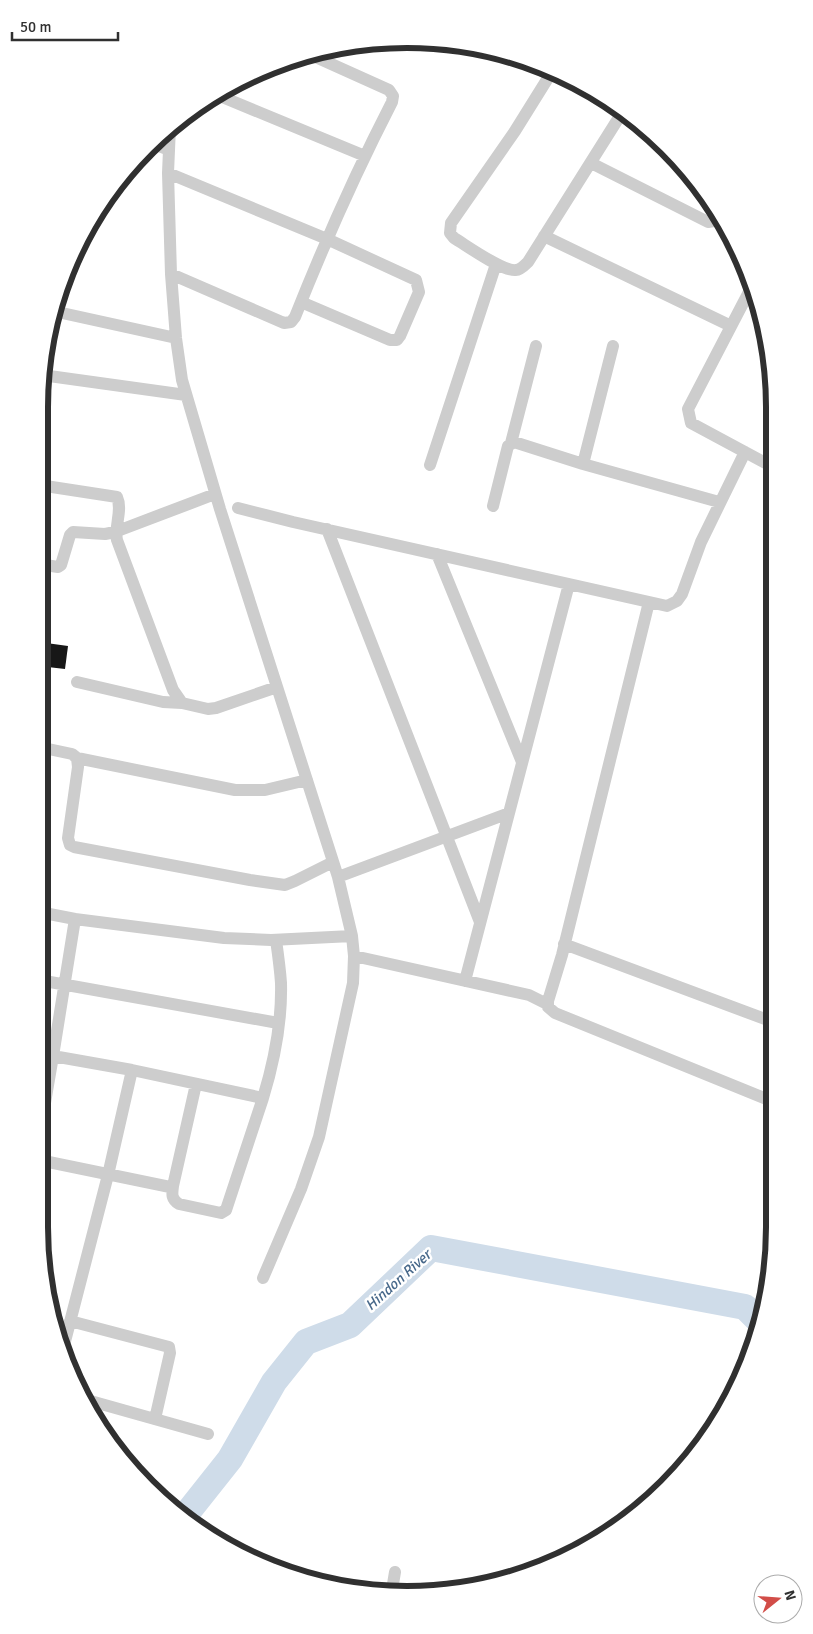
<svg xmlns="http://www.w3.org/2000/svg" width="813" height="1634" font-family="Signika,sans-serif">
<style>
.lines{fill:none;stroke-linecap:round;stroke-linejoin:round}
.river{stroke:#cfdce9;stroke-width:26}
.building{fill:#171717}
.street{stroke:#cdcdcd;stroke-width:12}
.labels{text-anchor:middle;stroke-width:5;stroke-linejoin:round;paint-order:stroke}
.water-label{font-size:15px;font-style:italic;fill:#47688a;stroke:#fff}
.rim{fill:none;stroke:#303030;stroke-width:6}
</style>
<rect width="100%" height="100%" fill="#fff"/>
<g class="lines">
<path class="river" d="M184,1517L230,1459L274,1382L306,1342L350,1325L431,1248L745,1307L760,1322"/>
</g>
<path class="building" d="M39,642L68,646L65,669L39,666Z"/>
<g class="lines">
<path class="street" d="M440,42L445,45L457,44
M553,70L515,131L451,223L450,233L454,238C466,245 503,272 516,270C520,270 525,265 528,262L618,119L625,112
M215,94L365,156
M170,127L168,173L171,274L176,338L182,380L220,509L338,877L352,936L354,956L353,983L319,1137L301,1189L263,1278
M151,143L169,150
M591,163L708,222L714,221L718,217
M168,173L327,239L416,280L419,292L400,336L397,340H390L301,302
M544,236L731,326
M171,274L284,323L291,322L295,317C324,244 356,172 392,102L393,96L389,90L309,54
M752,286L688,409L691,423L771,466
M53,311L176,338
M42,375L186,395
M511,443L536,346
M583,464L613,346
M430,465L496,264
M39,485L117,497C123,510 114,526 117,540L173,690L182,703L208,709L216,708L277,687
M493,506L508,446L514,442L583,464L719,502
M238,508L293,522L667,606L677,601L682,594L701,542L745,452
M327,529L480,922
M437,554L522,762
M39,564L58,567L61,565L70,535L73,532L105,534L115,532L215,494
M649,602L562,955L548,1001V1007L555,1013L774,1102
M39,636L43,637
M77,682L163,702L182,703
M39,747L72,754L77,758L78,767L68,838L70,845L74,847L250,880L285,885L295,881L333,862
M77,758L235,790H265L307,780
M338,877L509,813
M39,912L75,919
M564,944L773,1022
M354,956L529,995L547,1004
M39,980L278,1023
M465,981L569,584
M39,1053L53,1056L75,919L224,938L271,940L352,936
M263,1098C274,1062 282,1021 281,983C280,968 278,954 276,940
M39,1138L53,1056L132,1070L263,1098L226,1210L221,1213L179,1204C171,1199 172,1194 173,1186
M39,1160L170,1187L173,1186L196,1084
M70,1321L169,1347L170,1353L155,1419
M62,1353L108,1175L132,1070
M87,1400L208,1434
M310,1581L348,1589
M392,1590L395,1572"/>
</g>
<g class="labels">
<g class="water-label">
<text transform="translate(398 1280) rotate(-42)" y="5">Hindon River</text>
</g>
</g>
<path d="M0 0H813V1634H0ZM407 48H407A359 359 0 0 1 766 407V1227A359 359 0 0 1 407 1586H407A359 359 0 0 1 48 1227V407A359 359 0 0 1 407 48Z" fill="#fff" fill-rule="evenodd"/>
<path class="rim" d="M407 48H407A359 359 0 0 1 766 407V1227A359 359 0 0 1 407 1586H407A359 359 0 0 1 48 1227V407A359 359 0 0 1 407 48Z"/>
<g transform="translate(778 1599) rotate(73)"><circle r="24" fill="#ffffff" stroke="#acacac"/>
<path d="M0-4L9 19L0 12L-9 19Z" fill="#d24d48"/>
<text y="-8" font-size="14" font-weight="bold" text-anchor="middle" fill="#303030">N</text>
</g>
<path d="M12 32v8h106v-8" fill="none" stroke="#303030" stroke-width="2.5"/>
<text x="20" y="32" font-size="15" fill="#303030" stroke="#ffffff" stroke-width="4" paint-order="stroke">50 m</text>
</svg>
